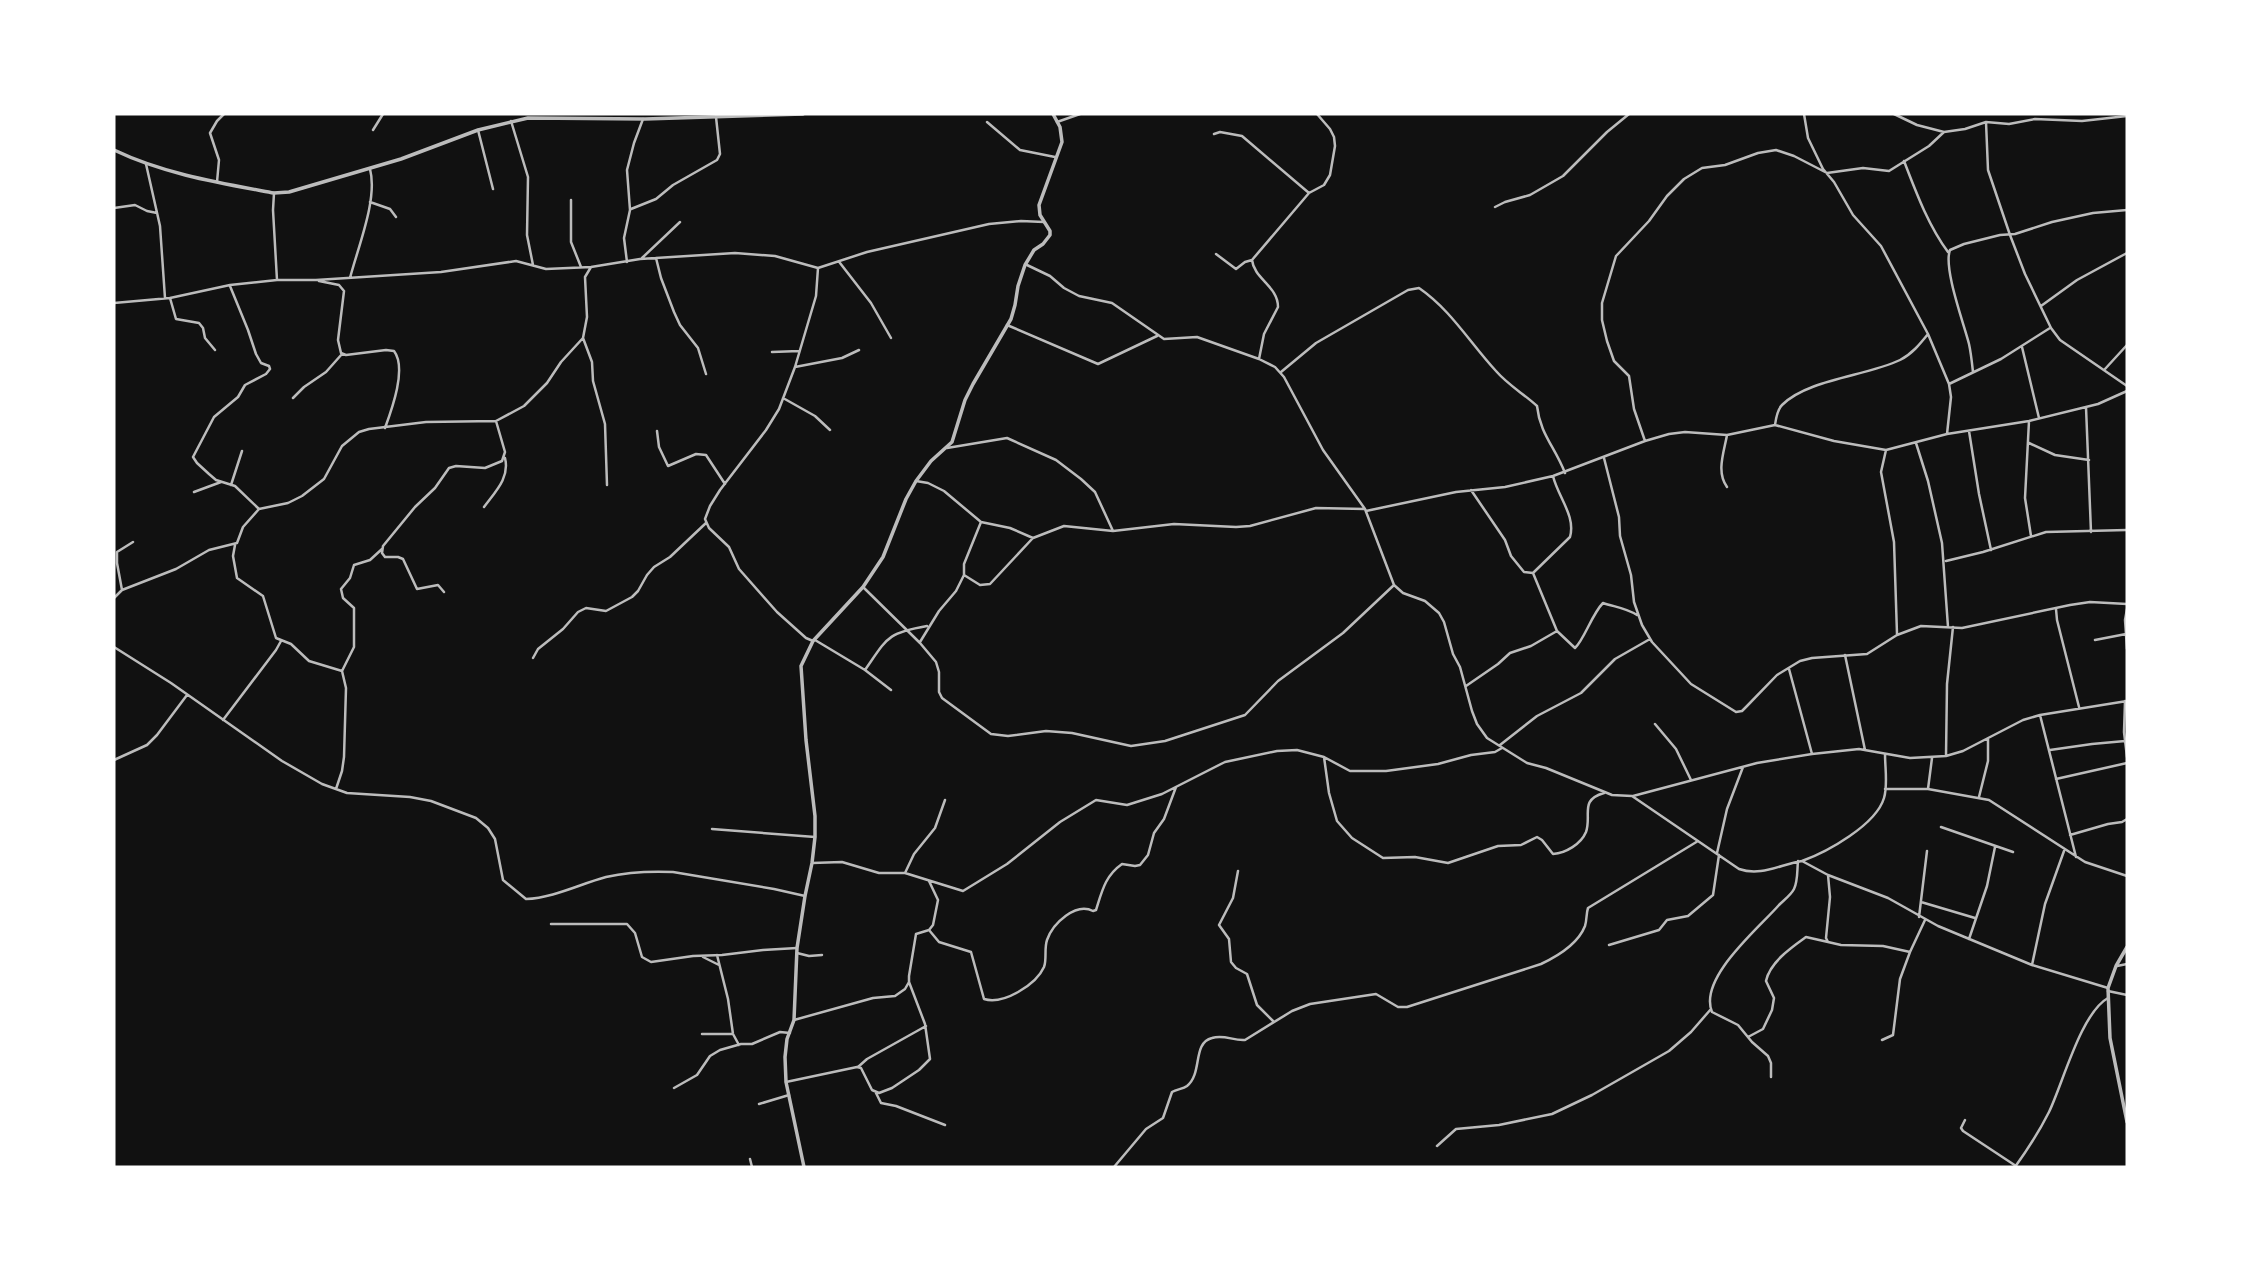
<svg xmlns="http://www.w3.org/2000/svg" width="2241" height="1281" font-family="'Archivo Narrow',sans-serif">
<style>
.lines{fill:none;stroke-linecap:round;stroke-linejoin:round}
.minor{stroke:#bcbcbc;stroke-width:2.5}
.tertiary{stroke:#bcbcbc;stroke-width:3.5}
</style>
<rect width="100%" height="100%" fill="#111"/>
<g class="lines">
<path class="minor" d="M1804,114L1808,138L1823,169L1834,182L1853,215L1881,246L1928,334L1949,384L1951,397L1947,434
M1894,114L1917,125L1944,132L1965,129L1986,122L2009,124L2035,119L2082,121L2127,116
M511,121L528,177L527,235L533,265
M987,122L1020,150L1055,157
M1057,122L1080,114
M1986,122L1988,170L2010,235L2025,274L2051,328L2060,340L2127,386
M373,130L383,114
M478,130L493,189
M1214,134L1220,132L1242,136L1309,193
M1904,161C1916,192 1928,225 1948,252
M146,164L160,226L165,298
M217,182L219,160L210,133L217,121L224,114
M274,193L273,210L277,280
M571,200V242L581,267
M370,202L390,209L396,217
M1495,207L1505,202L1530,195L1563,176L1607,132L1629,114
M114,208L135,205L147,211L157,213
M631,209L656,199L673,185L717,160L720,154L716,117
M1216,254L1236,269L1245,262L1252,260
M642,258L680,222
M656,258L661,278L674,312L680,325L698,348L706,374
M627,262L624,238L630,210L627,170L634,143L643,119
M840,263L871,303L891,338
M1027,265L1050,276L1064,288L1079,296L1112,303L1164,339L1197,337L1259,359L1275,367L1284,377L1323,450L1365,509L1394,585L1403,593L1425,601L1439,613L1444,622L1453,654L1460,667L1472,711L1477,724L1487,738L1527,763L1546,768L1612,795L1632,796L1739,869C1761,877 1781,864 1802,861L1828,875L1888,898L1938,926L2032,965L2108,988
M350,278C358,247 378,199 370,169
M319,281L339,285L344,291L338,340L341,353L346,355L386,350L394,351C407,368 392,409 385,428
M230,286L248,330L256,354L261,363L269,366L270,369L266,374L245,385L238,397L214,417L193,457L197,463L209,474L216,480L235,486L259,509
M170,298L176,319L199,323L203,328L205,338L215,350
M114,303L170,298L230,285L277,280H316L441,272L516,261L546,269L591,267L640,259L735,253L775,256L818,268L867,252L989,224L1021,221L1044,222
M2041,306L2077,280L2127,253
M1007,325L1098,364L1157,336
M583,338L592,362L593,381L605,424L607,485
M2022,347L2039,418
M772,352L799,351
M1259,359L1264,334L1278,307C1278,286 1254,279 1252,260L1309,193L1324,185L1330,175L1335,146L1334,137L1330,129L1317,114
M795,367L842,358L859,350
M2105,369L2127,345
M1281,372L1316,343L1408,290L1419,288C1451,310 1470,343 1496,371C1508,385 1524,394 1537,406C1540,434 1555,447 1565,473
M1973,372C1972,363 1971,353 1969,344C1964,324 1943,268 1950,250L1964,244L2000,235L2015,234L2052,222L2093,213L2127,210
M1949,384L2001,359L2050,328
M293,398L304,387L326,372L342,354
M783,398L815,416L830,430
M2086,407L2091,532
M2029,421L2025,498L2031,536
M1775,425C1776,418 1777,410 1782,405C1808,379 1867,376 1900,360C1912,354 1920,344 1928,334
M657,431L659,447L668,466L696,454L706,455L725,484
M1969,431L1979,494L1991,550
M1727,435C1724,452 1716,472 1727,487
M1645,441L1634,409L1629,376L1614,361L1607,341L1602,320V303L1616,256L1649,221L1667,196L1684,179L1702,168L1725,165L1758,153L1776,150L1794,156L1827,173L1863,168L1889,171L1929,146L1944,132
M1916,443L1928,481L1942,543L1948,627
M2029,443L2055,455L2089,460
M947,448L1007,438L1056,460L1081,479L1095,492L1113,531
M1886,450L1881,472L1894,542L1897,634
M1604,458L1619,517L1620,536L1631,575L1634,602L1642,625L1652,642L1691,684L1736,712L1742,711L1747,706L1777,675L1800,661L1812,658L1867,654L1897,635L1921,626L1962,628L2070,605L2090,602L2127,604
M1553,476C1558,497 1576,516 1570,537L1533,573L1557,631L1575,648C1584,640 1592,614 1603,603C1615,607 1626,608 1637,615
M916,481L928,483L944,491L981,522L1010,528L1033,538L1064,526L1113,531L1174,524L1236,527L1250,526L1316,508L1365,509
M231,485L242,451
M1471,490L1505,540L1511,556L1524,572L1533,573
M194,492L221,482
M484,507C495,492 510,478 505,458
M1366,511L1456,492L1505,487L1553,476L1645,441L1669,434L1685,432L1727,435L1775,425L1834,441L1886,450L1947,434L2029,421L2098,404L2127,391
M235,545L233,556L237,578L263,596L276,638L291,644L309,661L342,671
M1946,561L1983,552L2046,532L2127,530
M964,575L980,585L990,584L1032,539
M863,587L920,643L936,662L939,672V692L942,698L991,734L1008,736L1046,731L1072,733L1131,746L1165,741L1245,715L1278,681L1343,633L1394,585
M122,590L117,563V552L133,542
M444,592L438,585L417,589L403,559L398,557H385L382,553L383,546L415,507L435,488L449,468L456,466L485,468L502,461L505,452L496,421
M114,598L122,590L176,569L209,550L237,543L243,527L259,509L288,503L302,496L324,479L342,446L359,432L369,429L426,422L496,421L524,406L547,383L561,362L583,338L587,317L585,277L591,267
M2056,609L2057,620L2079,707
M2127,609L2125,620L2127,649
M815,640L865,670L891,690
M2095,640L2126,634
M813,641L806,638L777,612L739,569L729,547L709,528L705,519L710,506L720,490L766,430L779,409L795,367L816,296L818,268
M920,642L939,611L956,591L964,575V564L981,522
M114,647L171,683L282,761L322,784L347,793L410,797L431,801L476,818L488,828L495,839L503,880L526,899C553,898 580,884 606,877C628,872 651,871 673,872L774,889L805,896
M1845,655L1865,750
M533,658L538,649L563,629L578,612L586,608L606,611L632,597L638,591L647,575L654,567L670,557L706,523
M1789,669L1812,754
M865,670C888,637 887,633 927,626
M1466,686L1498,664L1510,653L1531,646L1557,631
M2125,701L2124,732L2127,757
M2040,715L2076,857
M223,720L276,650L281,641
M1655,724L1676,749L1691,780
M1500,745L1537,716L1581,693L1615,659L1650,639
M2050,750L2092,744L2125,741
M1946,756L1947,684L1953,627
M1324,757L1329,793L1337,821L1352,838L1383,858L1415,857L1448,863L1498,846L1521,845L1537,837L1542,840L1553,854C1566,853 1581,844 1586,832C1592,815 1579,800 1604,793
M114,760L147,745L157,735L187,695
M2056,779L2127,763
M336,789L342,771L344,757L346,688L342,671L354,647V608L343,598L341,589L350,578L354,565L370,560L382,549
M1885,789H1928L1989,800L2085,862L2127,876
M1928,789L1932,758
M1633,796L1757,763L1812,754L1859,749L1910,758L1946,756L1963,751L2023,720L2040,715L2127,701
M1979,797L1988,761V739
M1941,827L2013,852
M712,829L815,837
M2070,835L2108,824L2122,822L2127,819
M1717,853L1727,809L1743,767
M1802,861C1827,852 1876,825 1884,798C1888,785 1885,768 1885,754
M812,863L842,862L879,873H905L963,891L1007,864L1060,822L1096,800L1127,805L1162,794L1225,762L1277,751L1297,750L1324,757L1350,771H1386L1438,764L1471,755L1495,752L1502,748
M1238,871L1233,898L1219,925L1229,939L1231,962L1236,968L1247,974L1257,1005L1273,1021
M905,873L914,854L935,828L945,800
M1828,875L1830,897L1826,938L1828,942L1841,945L1883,946L1910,952
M1921,902L1975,918
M1919,917L1927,851
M551,924H627L635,933L642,957L651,962L693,956L722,955L763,950L797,948
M929,930L939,942L971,952L984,999C1003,1005 1036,985 1044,967C1047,959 1044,949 1047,940C1053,923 1076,902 1093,911L1096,910C1102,891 1105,876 1122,864L1135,866L1140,865L1148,855L1154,833L1164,819L1176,787
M1969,939L1987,886L1995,847
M1609,945L1659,930L1667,920L1688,916L1713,895L1719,855
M797,953L809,956L822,955
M717,955L728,999L733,1034L739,1045
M703,957L719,965
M2032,965L2045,904L2064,851
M2117,966L2127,964
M2108,991L2127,995
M794,1020L873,998L895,996L905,989L909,982
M702,1034H733
M1748,1037L1763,1029L1772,1010L1774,998L1766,981C1770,962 1792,947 1806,937L1828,942
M1882,1040L1893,1035L1900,979L1910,952L1925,920
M858,1067L867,1059L926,1026
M1771,1077V1063L1768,1056L1752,1042L1738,1025L1712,1012C1698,978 1759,928 1779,905C1784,900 1791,895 1794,889C1798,881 1797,870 1798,861
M786,1082L857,1067L861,1068L872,1090L879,1093L892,1088L919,1070L930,1059L925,1024L909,982V976L916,934L929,930L933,925L938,900L929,881
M674,1088L697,1075L710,1056L720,1050L741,1044H752L780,1032L790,1033
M876,1093L881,1103L896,1106L945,1125
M759,1104L789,1095
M1965,1120L1961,1128L1963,1131L2016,1166
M1437,1146L1456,1129L1499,1125L1552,1114L1592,1095L1669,1051L1691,1032L1711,1009
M750,1159L752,1167
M1114,1167L1146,1129L1163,1118L1172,1092C1177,1089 1183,1089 1187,1086C1203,1073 1192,1043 1212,1038C1224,1034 1233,1041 1245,1040L1292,1011L1310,1004L1376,994L1398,1007H1407L1541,964C1558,956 1578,944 1585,926C1587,920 1586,914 1588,908L1698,841
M2015,1167C2028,1149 2039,1132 2049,1112C2063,1083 2081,1013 2108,998"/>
<path class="tertiary" d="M114,150C164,174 220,183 274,193L289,192L401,159L478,130L528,118L645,119L803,114
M2127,947L2116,966L2108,988L2110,1038L2127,1122
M804,1167L786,1082L785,1057L787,1039L794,1020L797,948L805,896L812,863L815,837V816L806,740L801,666L813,641L863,587L883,557L906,499L916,481L931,461L952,442L965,400L973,384L1011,319L1015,305L1018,286L1025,265L1034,250L1043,244L1050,235V231L1040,215L1039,205L1062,142L1060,127L1053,114"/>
</g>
<rect width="2241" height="1281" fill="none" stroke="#ffffff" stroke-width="231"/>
</svg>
